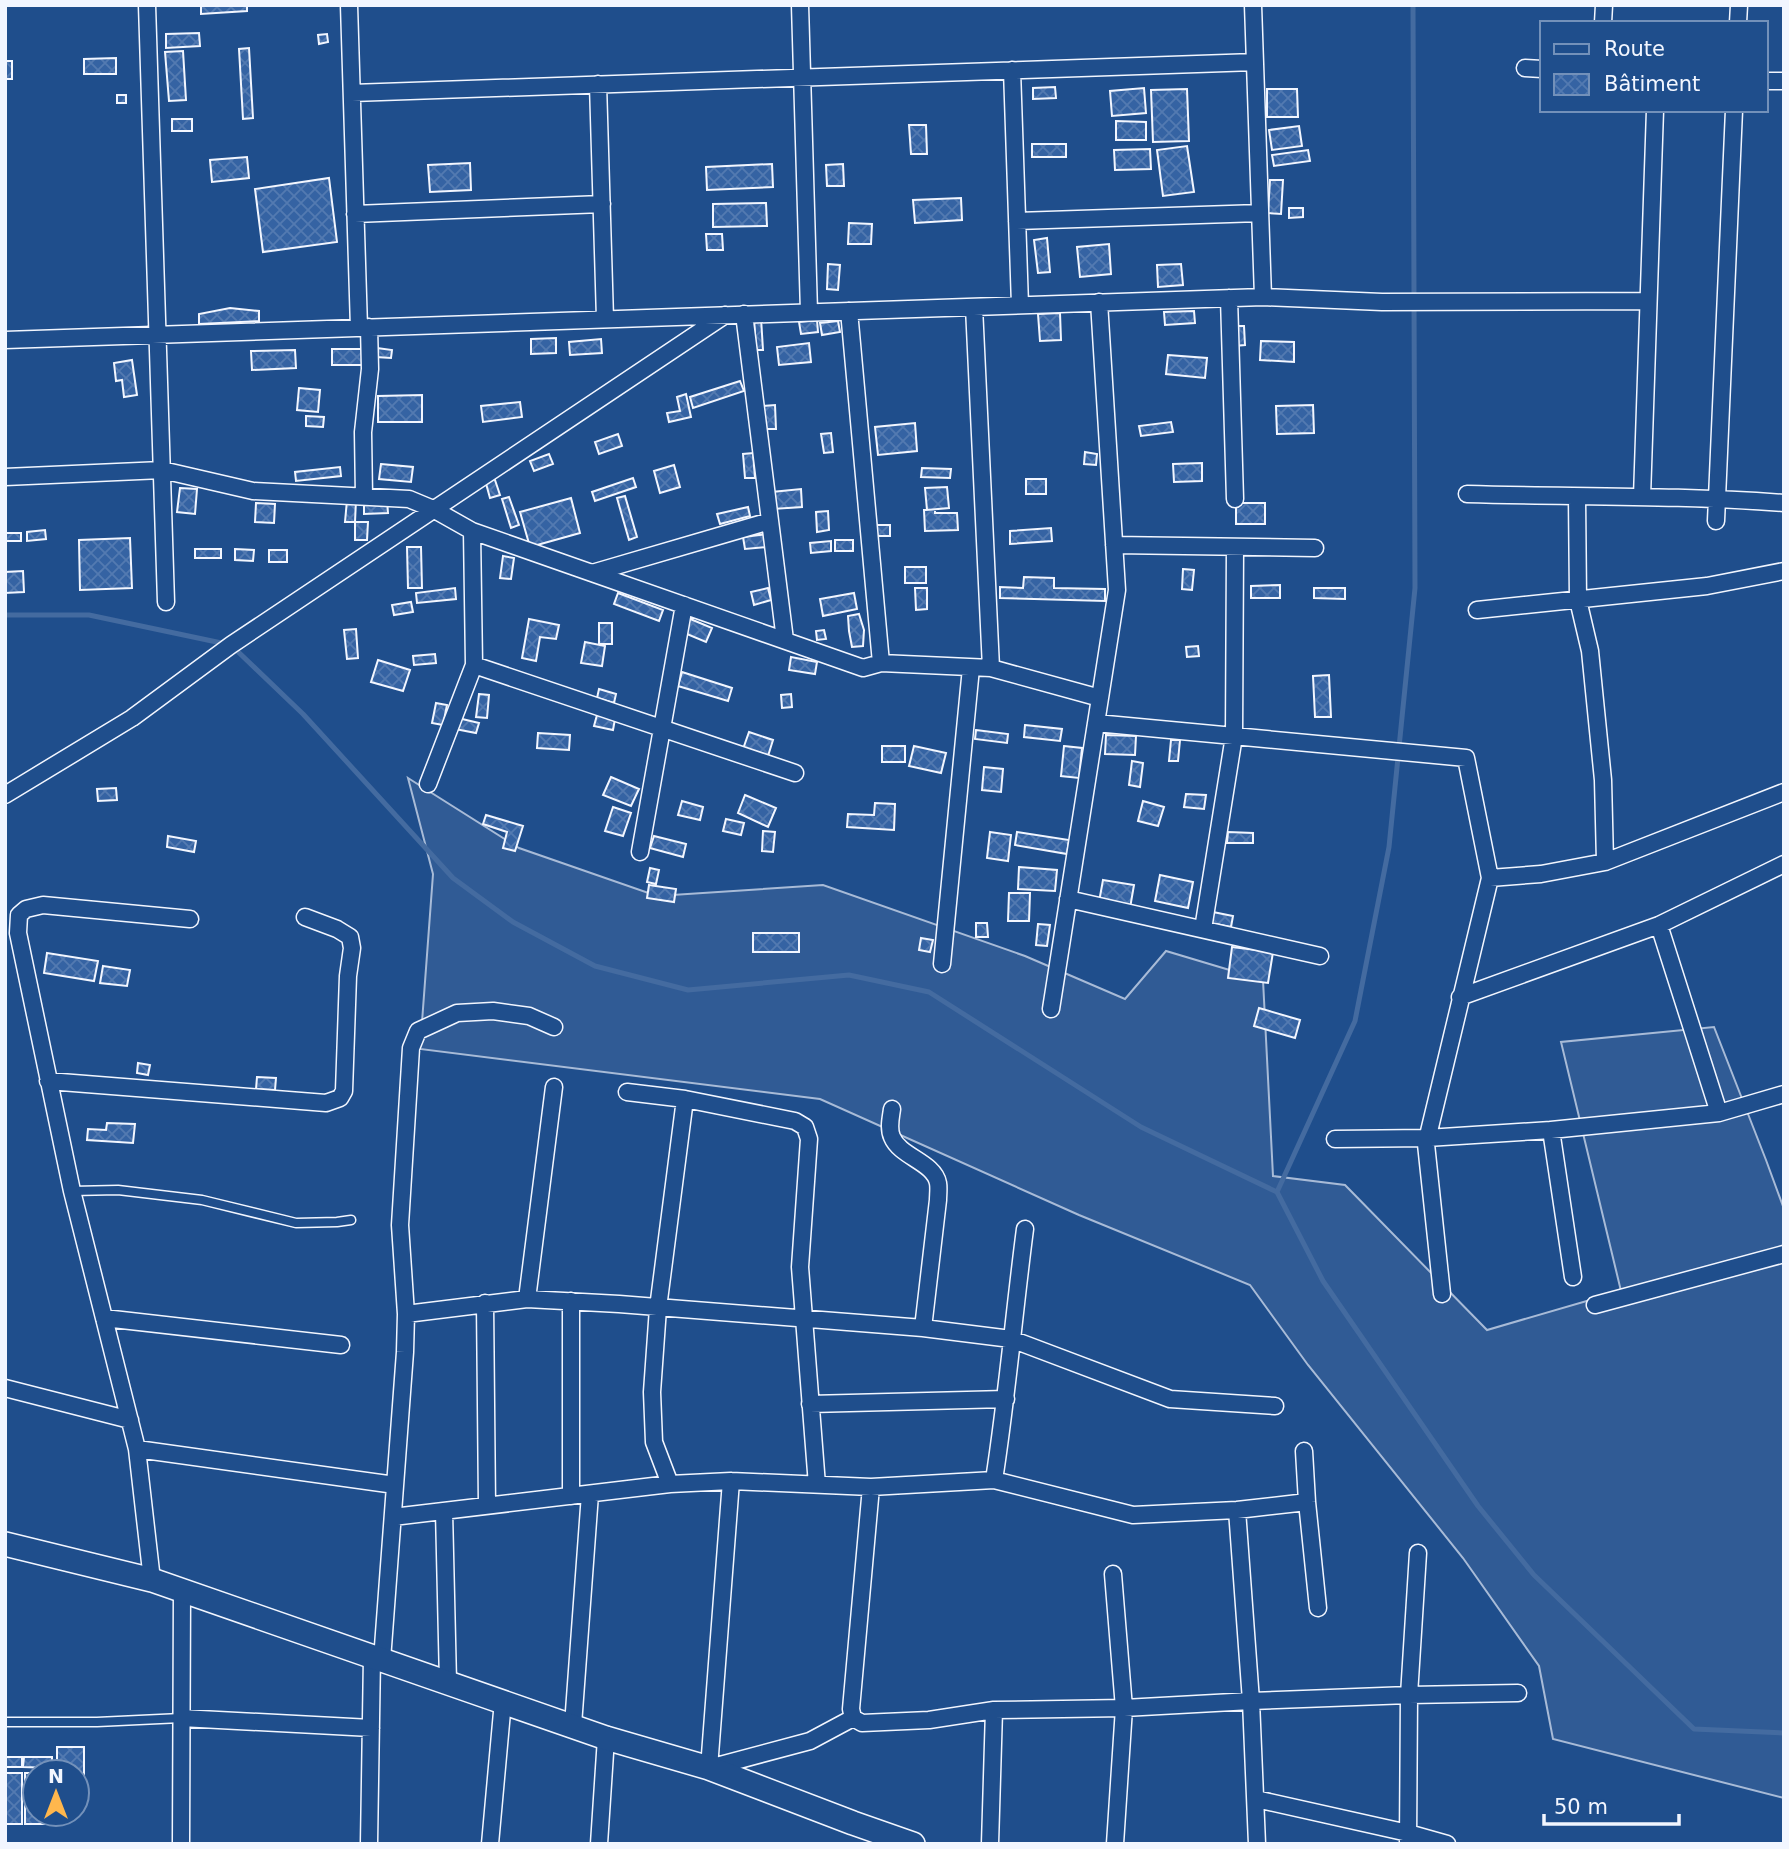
<svg xmlns="http://www.w3.org/2000/svg" width="1789" height="1849" font-family="'DejaVu Sans',sans-serif">
<style>
.built{fill:#305b95;stroke:#a8bbd7;stroke-width:2}
.lines{fill:none;stroke-linecap:round;stroke-linejoin:round}
.stream{stroke:#446ba0;stroke-width:5}
.building{fill:url(#building-cross-hatch);stroke:#f2f6ff;stroke-width:2}
.lane-casing{stroke:#f2f6ff;stroke-width:11}
.street-casing{stroke:#f2f6ff;stroke-width:19}
.secondary-casing{stroke:#f2f6ff;stroke-width:26}
.lane{stroke:#1f4e8c;stroke-width:8}
.street{stroke:#1f4e8c;stroke-width:16}
.secondary{stroke:#1f4e8c;stroke-width:23}
</style>
<defs>
<pattern id="building-cross-hatch" width="8" height="8" patternUnits="userSpaceOnUse" patternTransform="scale(1.75)"><rect width="8" height="8" fill="#3563a3"/><path d="M0 0l8 8M0 8l8-8" fill="none" stroke="#537ab1"/></pattern>
</defs>
<rect width="100%" height="100%" fill="#1f4e8c"/>
<path class="built" d="M408,778L519,848L657,896L823,885L1025,956L1125,999L1166,951L1263,980L1273,1176L1345,1185L1487,1330L1621,1291L1561,1042L1714,1027L1766,1160L1784,1209V1798L1553,1739L1539,1666L1463,1558L1308,1365L1250,1285L1079,1215L820,1099L420,1049L433,874Z"/>
<g class="lines">
<path class="stream" d="M5,615H89L231,645L303,714L453,878L513,922L595,966L688,990L849,975L929,992L1141,1127L1277,1192L1323,1281L1478,1506L1534,1575L1694,1729L1784,1733
M1277,1192L1355,1021L1389,847L1415,588L1413,5"/>
</g>
<path class="building" d="M201,5H247V11L201,14Z
M199,33L200,46L166,48V34Z
M327,34L328,42L319,44L318,35Z
M249,48L253,118L243,119L239,49Z
M183,51L186,100L169,101L165,52Z
M116,58V74H84V59Z
M5,61H12V79H5Z
M1055,87L1056,98L1033,99V88Z
M1144,88L1146,113L1112,116L1110,91Z
M1187,89L1189,141L1153,142L1151,90Z
M1267,89H1297L1298,117H1267Z
M117,95H126V103H117Z
M172,119H192V131H172Z
M1116,121L1146,122V140H1116Z
M909,125H926L927,154H911Z
M1299,126L1302,146L1272,150L1269,130Z
M1032,144H1066V157H1032Z
M1187,146L1194,192L1163,196L1157,150Z
M1150,149L1151,169L1115,170L1114,150Z
M1308,150L1310,161L1274,166L1272,155Z
M247,157L249,178L212,182L210,160Z
M470,163L471,190L430,192L428,165Z
M772,164L773,187L707,190L706,167Z
M843,164L844,186H827L826,165Z
M329,178L337,242L263,252L255,189Z
M1270,180H1283L1281,214L1268,213Z
M961,198L962,220L915,223L913,200Z
M766,203L767,226L713,227V204Z
M1289,208H1303V217L1289,218Z
M849,223L872,224L871,244H848Z
M706,234H722L723,250H707Z
M1047,238L1050,272L1038,273L1034,240Z
M1109,244L1111,274L1080,277L1077,247Z
M828,264L840,265L838,290L827,289Z
M1181,264L1183,285L1158,287L1157,265Z
M230,308L259,311V321L199,324V314Z
M1194,311L1195,323L1165,325L1164,312Z
M1060,313L1061,340L1040,341L1038,314Z
M754,318H761L763,350H756Z
M817,320L818,332L801,334L799,322Z
M838,321L840,332L822,335L820,323Z
M1234,326H1244L1245,345L1235,346Z
M556,338V353L531,354V339Z
M601,339L602,353L570,355L569,342Z
M1261,341L1294,342V362L1260,360Z
M809,343L811,362L779,365L777,347Z
M377,348L392,350L391,358L376,357Z
M332,349H363V365H332Z
M295,350L296,368L252,370L251,351Z
M1168,355L1207,358L1205,378L1166,374Z
M132,360L137,395L124,397L122,380L116,381L114,363Z
M740,381L744,391L693,408L690,397Z
M299,388L320,390L318,412L297,410Z
M686,394L691,417L669,422L667,413L680,411L677,397Z
M422,395V422H378V396Z
M520,402L522,417L483,422L481,406Z
M775,405L776,429H765L763,406Z
M1313,405L1314,433L1277,434L1276,406Z
M306,416L324,417L323,427L306,426Z
M1171,422L1173,432L1141,436L1139,426Z
M915,423L917,451L878,455L875,427Z
M831,433L833,452L824,453L821,434Z
M618,434L622,446L599,454L595,442Z
M1085,452L1097,454L1096,465L1084,464Z
M753,453L755,478H745L743,454Z
M549,454L553,464L534,471L530,461Z
M1202,463V481L1174,482L1173,464Z
M381,464L413,467L411,482L379,479Z
M674,465L680,487L660,493L654,471Z
M340,467L341,476L296,481L295,472Z
M922,468L951,469L950,478L921,477Z
M494,477L500,495L490,498L485,480Z
M633,478L636,487L595,501L592,492Z
M1026,479H1046V494H1026Z
M947,487L949,508L927,510L925,488Z
M180,488L197,489L195,514L177,512Z
M801,489L802,507L773,509L772,492Z
M625,496L637,537L629,540L617,498Z
M509,497L519,525L511,528L502,499Z
M571,498L580,533L530,547L520,512Z
M347,500H356L355,522H345Z
M364,500H387L388,513L364,514Z
M256,503L275,504L274,523L255,522Z
M1236,503H1265V524H1236Z
M748,507L750,516L720,524L717,514Z
M924,510H935V513H957L958,530L925,531Z
M828,511L829,530L817,532L816,512Z
M355,522H368L367,540H355Z
M871,525H890V536H871Z
M1051,528L1052,541L1010,544V531Z
M45,530L46,539L27,541V532Z
M5,533H21V541H5Z
M767,534L768,547L745,549L743,537Z
M130,538L132,588L80,590L79,540Z
M835,540H853V551H835Z
M831,541V551L811,553L810,543Z
M407,547H421L422,588H408Z
M195,549H221V558H195Z
M235,549L254,550L253,561L235,560Z
M269,550H287V562H269Z
M503,556L514,558L511,579L500,578Z
M905,567H926V583H905Z
M1183,569L1194,570L1192,590L1182,589Z
M23,571L24,592L5,593V572Z
M1024,577L1054,578V588L1105,589V601L1000,598V587L1023,588Z
M1280,585V598H1251V586Z
M455,588L456,599L417,603L416,593Z
M768,588L771,600L754,605L751,592Z
M915,588H927V609L916,610Z
M1314,588H1345V599L1314,598Z
M618,593L663,610L659,621L614,604Z
M854,593L857,609L823,616L820,599Z
M411,602L413,612L394,615L392,605Z
M859,614L864,630L863,646L852,647L849,631L848,616Z
M688,618L712,628L706,642L682,632Z
M529,619L559,625L556,639L540,637L536,661L522,658Z
M599,623H612V644H599Z
M356,629L358,658L347,659L344,630Z
M824,630L826,639L817,640L816,631Z
M585,642L605,646L602,666L581,663Z
M1198,646L1199,656L1187,657L1186,647Z
M435,654L436,663L414,665L413,656Z
M791,657L817,662L815,674L789,670Z
M378,660L410,670L403,691L371,682Z
M682,672L732,688L728,701L678,686Z
M1329,675L1331,717H1315L1313,676Z
M599,689L616,694L614,703L597,698Z
M479,694L489,695L487,718L476,717Z
M791,694L792,707L782,708L781,695Z
M436,703L447,705L443,725L432,723Z
M597,715L615,719L613,730L594,726Z
M458,718L479,723L476,733L455,729Z
M1025,725L1062,729L1060,741L1024,737Z
M976,730L1008,734L1007,743L975,739Z
M749,732L773,740L768,756L743,749Z
M538,733L570,735L569,750L537,748Z
M1106,735L1136,736L1135,755L1105,754Z
M1171,740H1180L1178,761H1169Z
M882,746H905V762H882Z
M914,746L946,753L941,773L909,766Z
M1064,746L1082,748L1079,778L1061,776Z
M1132,761L1143,763L1140,787L1129,785Z
M984,767L1003,769L1001,792L982,790Z
M611,777L639,789L631,806L603,795Z
M116,788L117,800L98,801L97,789Z
M1186,794L1206,795L1204,809L1184,807Z
M745,795L776,808L768,827L738,813Z
M682,801L703,807L700,820L678,815Z
M1143,801L1164,807L1158,826L1138,821Z
M875,803L895,804L894,830L847,827L848,814L874,815Z
M613,807L631,813L623,836L605,831Z
M486,815L523,826L515,851L503,848L507,832L483,824Z
M726,819L744,823L741,835L723,831Z
M763,831L775,832L773,852L762,851Z
M990,832L1011,835L1008,861L987,858Z
M1017,832L1069,840L1067,854L1015,845Z
M1228,832L1253,833V843H1227Z
M168,836L196,841L194,852L167,847Z
M654,836L686,844L683,857L650,848Z
M1019,867L1057,870L1055,891L1018,889Z
M650,868L659,870L656,884L647,882Z
M1160,875L1193,882L1188,908L1155,901Z
M1103,880L1134,885L1130,908L1099,902Z
M649,885L676,889L674,902L647,898Z
M1009,893H1030L1029,921H1008Z
M1213,912L1233,916L1231,927L1211,923Z
M976,923H987L988,937H976Z
M1038,924L1050,925L1047,946L1036,945Z
M753,933H799V952H753Z
M921,938L933,940L930,952L919,950Z
M1232,947L1273,952L1268,983L1228,978Z
M47,953L98,961L94,981L44,973Z
M103,966L130,970L127,986L100,983Z
M1259,1008L1300,1020L1295,1038L1254,1026Z
M138,1063L150,1065L148,1075L137,1073Z
M257,1077L276,1078L275,1090L256,1089Z
M107,1123L135,1124L133,1143L87,1140L88,1129L106,1130Z
M57,1747H84V1799H77V1772H57Z
M5,1757H22V1767H5Z
M24,1757H52V1768L23,1767Z
M5,1773H22V1824H5Z
M25,1773H35V1814H52V1824H25Z"/>
<g class="lines">
<defs>
<path id="lane" d="M72,1191L118,1190L202,1200L296,1223L337,1222L351,1220
M5,1722H97L181,1718"/>
<path id="street" d="M147,5L166,602
M349,5L359,328
M800,5L809,312
M1253,5L1263,297
M1603,23L1604,5
M1738,23L1739,5
M1525,68L1542,69
M1012,70L1020,305
M1766,81H1784
M598,84L605,319
M352,93L1255,62
M355,214L602,204
M1017,221L1260,213
M1229,298L1235,499
M974,307L991,668
M849,311L881,663
M744,314L785,640
M5,340L1263,297L1382,302L1648,301
M5,477L162,470L253,491L409,499L433,509L472,531L863,668L881,663L991,668L1100,698
M1467,494C1572,497 1678,495 1784,503
M364,497L363,432L370,369L369,327
M1577,497L1578,600L1590,651L1603,780L1605,862
M1642,497L1655,110
M1716,521L1734,110
M1114,545L1315,548
M592,573L770,521
M1477,610L1707,586L1784,571
M474,665L795,773
M1096,723L1466,758L1490,878L1426,1144L1442,1294
M428,784L474,665L472,531
M5,795L132,718L231,645L725,315
M640,852L684,605
M1490,878L1541,874L1605,862L1784,792
M1068,899L1320,956
M1659,925L1719,1113
M1203,929L1234,736L1235,547
M942,964L971,668
M1460,997L1659,925L1784,864
M1051,1009L1117,590L1099,302
M48,1081L326,1103L340,1098L344,1091L348,976L352,948L350,937L337,929L305,917
M627,1092L685,1099L658,1308L652,1392L654,1442L670,1484
M685,1099L795,1121L805,1127L809,1139L800,1267L817,1485
M892,1109C891,1117 888,1128 892,1137C900,1157 934,1162 938,1183C939,1188 938,1195 938,1200L923,1328
M1551,1130L1573,1277
M1335,1139L1427,1138L1551,1130L1719,1113L1784,1094
M527,1299L554,1087
M571,1301V1496
M485,1303L487,1506
M1595,1305L1784,1254
M406,1314L527,1299L619,1304L923,1328L1011,1339L1170,1399L1275,1406
M104,1318L341,1345
M5,1388L130,1420
M810,1404L1006,1399
M137,1449L395,1485
M1304,1451L1307,1502L1318,1608
M994,1480C1007,1397 1014,1313 1025,1229
M731,1481L709,1768L810,1741L853,1718
M871,1487L851,1709L853,1718L862,1723L929,1720L994,1710L1124,1708L1251,1701L1409,1695L1408,1844
M1237,1510L1251,1701L1257,1844
M444,1511L448,1682
M393,1517L670,1484L731,1481L871,1487L994,1480L1133,1515L1237,1510L1307,1502
M1418,1553L1409,1695L1518,1693
M1113,1574L1124,1708L1115,1844
M152,1580L137,1449L72,1191L18,933L19,915L26,909L43,905L190,919
M382,1660L405,1352L406,1314L400,1225L411,1048L418,1031L457,1013L493,1011L529,1016L554,1027
M181,1718L371,1728
M573,1725L590,1494
M1256,1799L1408,1833L1447,1844
M181,1844L182,1590
M369,1844L372,1656
M490,1844L503,1701
M599,1844L606,1738
M990,1844L994,1710"/>
<path id="secondary" d="M5,1544L152,1580L606,1738L709,1768L853,1823L913,1844"/>
</defs>
<use href="#lane" class="lane-casing"/>
<use href="#street" class="street-casing"/>
<use href="#secondary" class="secondary-casing"/>
<use href="#lane" class="lane"/>
<use href="#street" class="street"/>
<use href="#secondary" class="secondary"/>
</g>
<rect width="1789" height="1849" fill="none" stroke="#f2f6ff" stroke-width="14"/>
<rect x="1540" y="21" width="228" height="91" fill="#1f4e8c" stroke="#7391ba" stroke-width="2"/>
<rect x="1554" y="44" width="35" height="10" fill="#1f4e8c" stroke="#7391ba" stroke-width="2"/>
<text x="1604" y="56" font-size="21" fill="#f2f6ff">Route</text>
<rect x="1554" y="74" width="35" height="21" fill="url(#building-cross-hatch)" stroke="#7391ba" stroke-width="2"/>
<text x="1604" y="91" font-size="21" fill="#f2f6ff">Bâtiment</text>
<g transform="translate(56 1793)"><circle r="33" fill="#1f4e8c" stroke="#7391ba" stroke-width="2"/>
<path d="M0-5L12 26L0 18L-12 26Z" fill="#ffb74d"/>
<text y="-10" font-size="19" font-weight="bold" text-anchor="middle" fill="#f2f6ff">N</text>
</g>
<path d="M1544 1814v10h135v-10" fill="none" stroke="#f2f6ff" stroke-width="3.5"/>
<text x="1554" y="1814" font-size="21" fill="#f2f6ff" stroke="#1f4e8c" stroke-width="5" paint-order="stroke">50 m</text>
</svg>
